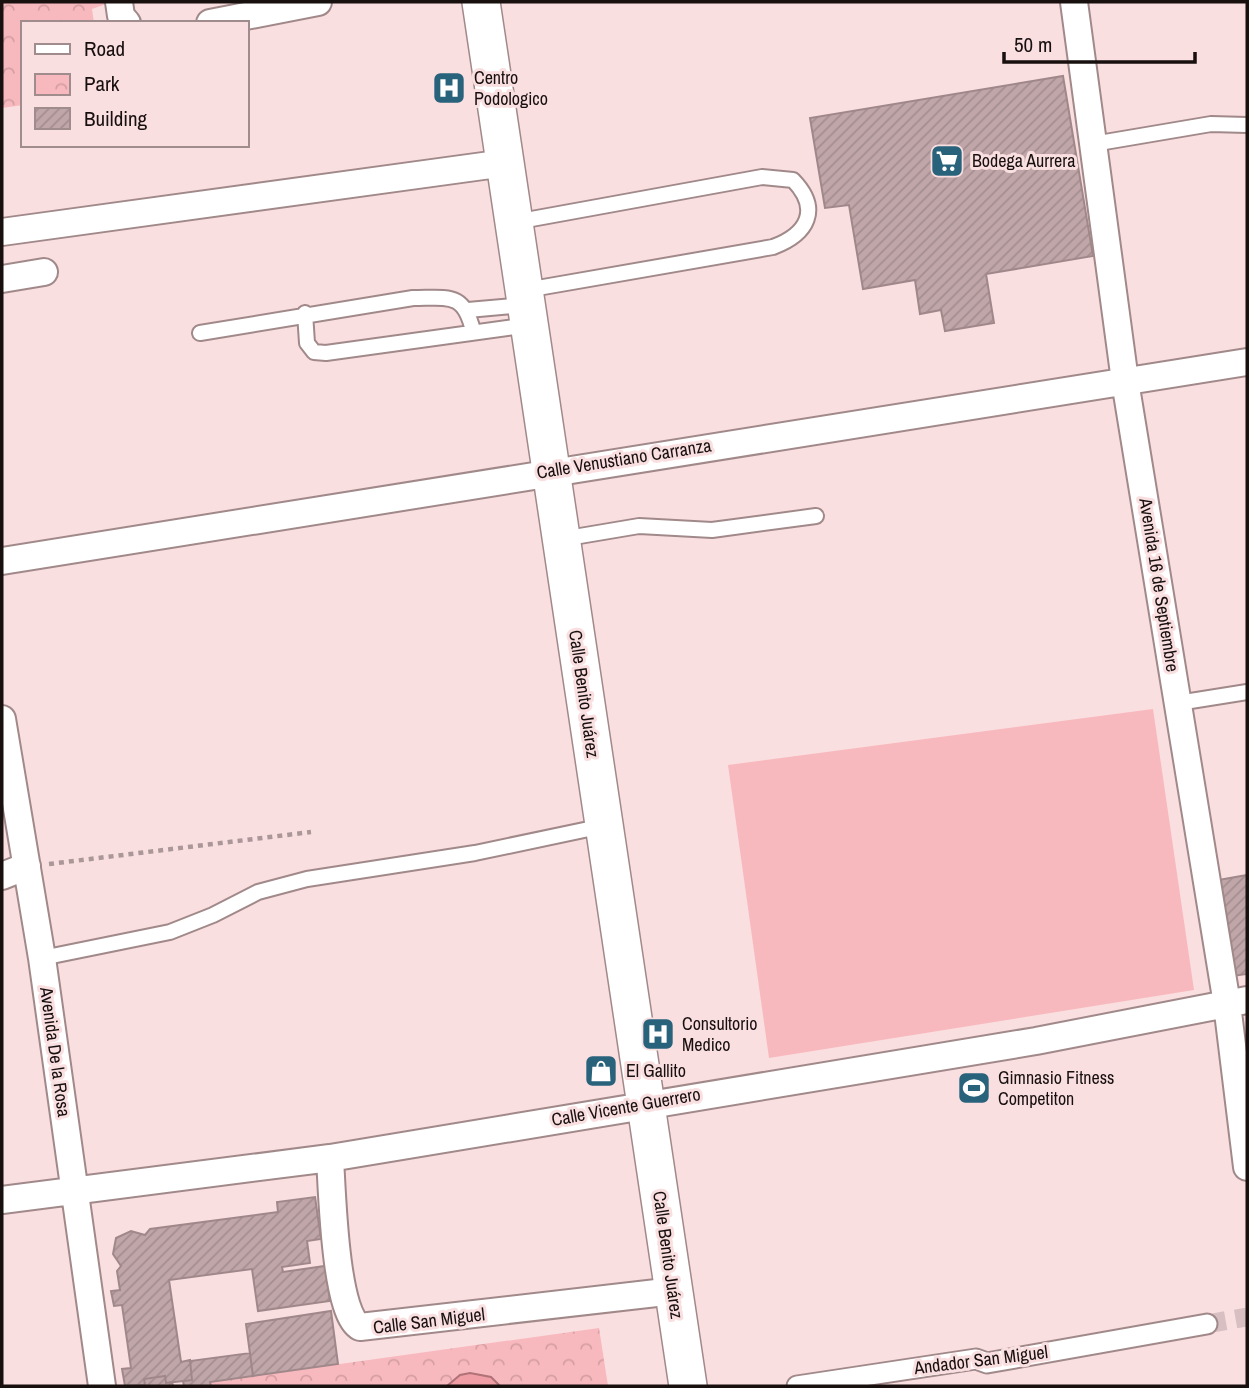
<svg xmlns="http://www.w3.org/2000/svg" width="1249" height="1388" font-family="'Archivo Narrow',sans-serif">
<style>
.grass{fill:#f8b9be}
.park{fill:url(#park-crowns)}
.water{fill:#f09da5;stroke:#af7278;stroke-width:2}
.building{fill:url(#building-hatch);stroke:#a0888a;stroke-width:2}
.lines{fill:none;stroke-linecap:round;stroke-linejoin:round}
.pedestrian-tunnel{stroke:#d8c0c2;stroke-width:19;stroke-dasharray:19 10;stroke-linecap:butt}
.service-casing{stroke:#a1898a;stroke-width:18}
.pedestrian-casing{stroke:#a1898a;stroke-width:23}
.minor-casing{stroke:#a1898a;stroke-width:30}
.secondary-casing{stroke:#a1898a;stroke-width:40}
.path{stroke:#ab9798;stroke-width:4.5;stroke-dasharray:5 5;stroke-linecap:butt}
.service{stroke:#fff;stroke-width:14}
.pedestrian{stroke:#fff;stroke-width:19}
.minor{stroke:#fff;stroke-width:26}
.secondary{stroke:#fff;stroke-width:37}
.labels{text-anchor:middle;stroke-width:6;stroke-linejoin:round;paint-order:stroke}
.poi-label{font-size:18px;fill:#180f0f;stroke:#fadfe1;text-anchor:start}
.street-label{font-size:18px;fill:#180f0f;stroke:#fadfe1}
</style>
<defs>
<pattern id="park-crowns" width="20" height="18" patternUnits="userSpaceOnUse" patternTransform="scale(1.75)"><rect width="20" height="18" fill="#f8b9be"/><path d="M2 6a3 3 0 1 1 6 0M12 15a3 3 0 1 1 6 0" fill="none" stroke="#d49ea2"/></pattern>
<pattern id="building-hatch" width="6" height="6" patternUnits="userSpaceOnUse" patternTransform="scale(1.75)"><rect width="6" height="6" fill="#c0a6a8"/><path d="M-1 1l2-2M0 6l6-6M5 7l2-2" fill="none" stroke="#a48e8f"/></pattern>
</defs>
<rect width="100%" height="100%" fill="#fadfe1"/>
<path class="grass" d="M1153,709L1194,990L769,1058L728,765Z"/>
<path class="park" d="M2,2H112L92,9L94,23H23V105L2,108Z
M599,1328L608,1386H188L210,1382Z"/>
<path class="water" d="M470,1373L491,1377L500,1386H447L460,1375Z"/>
<path class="building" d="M1063,76L1093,256L986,274L994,323L945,331L941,310L920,314L915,280L863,289L849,205L825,208L810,118Z
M1247,875V974L1226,977L1207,882Z
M315,1197L321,1239L307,1241L310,1263L282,1267L283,1272L325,1266L330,1301L258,1311L252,1269L169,1280L181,1362L190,1360L192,1380L166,1383L165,1376L144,1379L145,1385L125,1386L122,1369L131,1368L122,1305L114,1306L111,1291L120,1290L117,1271L121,1266L113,1254L116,1238L131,1231L145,1235L150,1229L278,1212L277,1202Z
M331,1311L338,1364L253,1376L246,1324Z
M250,1353L253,1376L210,1382L211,1386H184L183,1381L192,1380L190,1361Z
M165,1376L166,1383L172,1382L173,1386H139L145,1385L144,1379Z"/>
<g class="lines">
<path class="pedestrian-tunnel" d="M1207,1324L1247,1317"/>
<defs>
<path id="service" d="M1093,144L1211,124L1247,125
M515,222L762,177L793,180C821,209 808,234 773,247L526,290
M468,310L524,305
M305,313L307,343L314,352L326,353L529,325
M200,333L413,298C449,298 464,292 473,331
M562,539L639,526L712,530L816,516
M1178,703L1247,692
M42,958L170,932L213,915L258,892L307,879L475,853L603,826"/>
<path id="pedestrian" d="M797,1386L976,1359L987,1363L1207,1324"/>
<path id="minor" d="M119,2L121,16L127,23
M1074,2L1125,381L1227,1004L1247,1167
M210,23L318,2
M2,232L505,163
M2,279L44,272
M2,561L1247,362
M2,719L42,958L102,1386
M2,876L27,866
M330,1158C332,1189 335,1315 360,1327L674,1291
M2,1200L330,1158L1036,1041L1247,1000"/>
<path id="secondary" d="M481,2L688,1386"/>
</defs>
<use href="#service" class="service-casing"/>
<use href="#pedestrian" class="pedestrian-casing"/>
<use href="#minor" class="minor-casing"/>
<use href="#secondary" class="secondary-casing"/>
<path class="path" d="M49,864L311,832"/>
<use href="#service" class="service"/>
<use href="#pedestrian" class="pedestrian"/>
<use href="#minor" class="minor"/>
<use href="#secondary" class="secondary"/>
</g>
<defs>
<symbol id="hospital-square" viewBox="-11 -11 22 22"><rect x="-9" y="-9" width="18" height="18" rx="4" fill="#28627b" stroke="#fadfe1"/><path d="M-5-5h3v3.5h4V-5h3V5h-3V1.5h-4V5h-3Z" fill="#fff"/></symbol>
<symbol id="supermarket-square" viewBox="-11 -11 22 22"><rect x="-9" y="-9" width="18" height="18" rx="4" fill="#28627b" stroke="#fadfe1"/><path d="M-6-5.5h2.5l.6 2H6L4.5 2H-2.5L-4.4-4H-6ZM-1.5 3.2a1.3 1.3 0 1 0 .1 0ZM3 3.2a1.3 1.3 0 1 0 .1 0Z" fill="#fff"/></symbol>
<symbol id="shop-square" viewBox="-11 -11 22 22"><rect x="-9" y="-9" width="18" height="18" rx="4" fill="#28627b" stroke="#fadfe1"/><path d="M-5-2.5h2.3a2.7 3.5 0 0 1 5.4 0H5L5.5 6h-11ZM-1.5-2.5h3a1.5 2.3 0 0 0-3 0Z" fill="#fff"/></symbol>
<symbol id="stadium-square" viewBox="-11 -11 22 22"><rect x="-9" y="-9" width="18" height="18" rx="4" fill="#28627b" stroke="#fadfe1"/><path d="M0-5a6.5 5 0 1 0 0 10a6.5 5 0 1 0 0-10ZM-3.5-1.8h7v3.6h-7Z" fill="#fff"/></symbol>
</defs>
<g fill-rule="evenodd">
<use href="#hospital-square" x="430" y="69" width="38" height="38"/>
<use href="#supermarket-square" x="928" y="142" width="38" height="38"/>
<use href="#hospital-square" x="639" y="1015" width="38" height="38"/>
<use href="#shop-square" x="582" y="1052" width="38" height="38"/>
<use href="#stadium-square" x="955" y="1069" width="38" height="38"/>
</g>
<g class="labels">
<g class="poi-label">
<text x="474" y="84">Centro<tspan x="474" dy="21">Podologico</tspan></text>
<text x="972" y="167">Bodega Aurrera</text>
<text x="682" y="1030">Consultorio<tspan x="682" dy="21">Medico</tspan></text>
<text x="626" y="1077">El Gallito</text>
<text x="998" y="1084">Gimnasio Fitness<tspan x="998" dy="21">Competiton</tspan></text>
</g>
<g class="street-label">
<text transform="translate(624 459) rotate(-9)" y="6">Calle Venustiano Carranza</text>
<text transform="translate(1159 585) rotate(81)" y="6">Avenida 16 de Septiembre</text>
<text transform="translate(584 694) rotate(82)" y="6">Calle Benito Juárez</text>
<text transform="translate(55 1052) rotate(82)" y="6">Avenida De la Rosa</text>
<text transform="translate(626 1107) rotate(-10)" y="6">Calle Vicente Guerrero</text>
<text transform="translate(668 1255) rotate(82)" y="6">Calle Benito Juárez</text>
<text transform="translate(429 1321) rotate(-7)" y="6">Calle San Miguel</text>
<text transform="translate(981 1360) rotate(-7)" y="6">Andador San Miguel</text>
</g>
</g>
<rect width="1249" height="1388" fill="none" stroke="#180f0f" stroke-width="7"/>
<rect x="21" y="21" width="228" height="126" fill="#fadfe1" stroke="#a08c8d" stroke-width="2"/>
<rect x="35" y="44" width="35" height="10" fill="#ffffff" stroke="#a08c8d" stroke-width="2"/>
<text x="84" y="56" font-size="21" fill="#180f0f">Road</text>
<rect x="35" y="74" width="35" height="21" fill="url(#park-crowns)" stroke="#a08c8d" stroke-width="2"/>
<text x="84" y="91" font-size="21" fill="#180f0f">Park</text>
<rect x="35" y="108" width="35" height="21" fill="url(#building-hatch)" stroke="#a08c8d" stroke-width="2"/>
<text x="84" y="126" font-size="21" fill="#180f0f">Building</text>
<path d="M1004 52v10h191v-10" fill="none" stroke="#180f0f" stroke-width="3.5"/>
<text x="1014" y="52" font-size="21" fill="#180f0f" stroke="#fadfe1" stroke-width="5" paint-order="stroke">50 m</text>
</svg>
